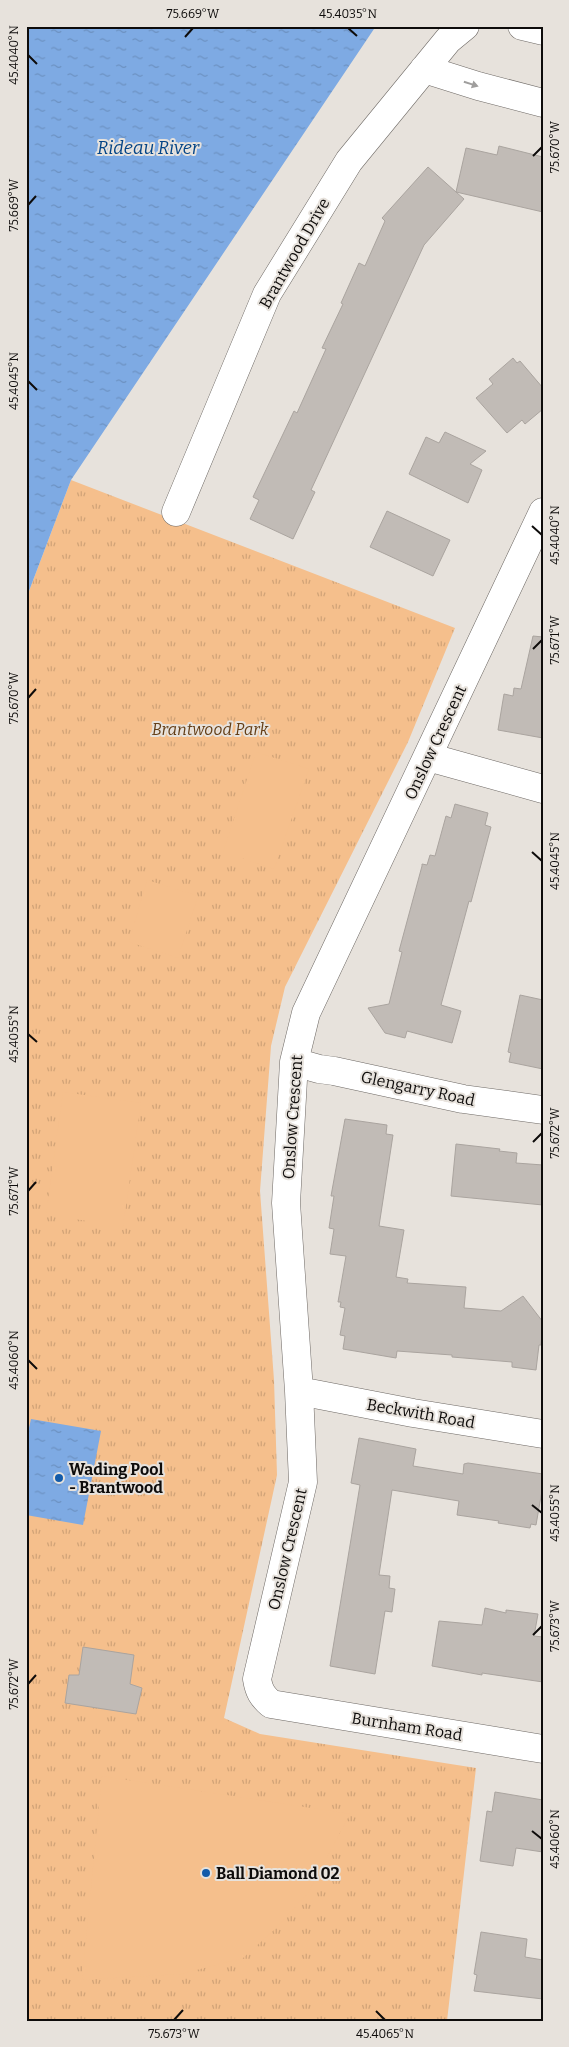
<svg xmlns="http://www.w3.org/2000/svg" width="569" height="2047" font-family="Bitter,serif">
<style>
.park{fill:url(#park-tufts)}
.pitch{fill:#f5bf8c}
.water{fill:url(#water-ripples)}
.building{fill:#c1bbb6;stroke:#aaa49f}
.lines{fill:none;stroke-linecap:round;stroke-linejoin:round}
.minor-casing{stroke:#6e6965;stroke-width:29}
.minor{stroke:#fff;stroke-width:28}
.oneway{fill:#9f9e9d}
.ticks{fill:none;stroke:#0e0c0b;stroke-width:2}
.poi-dot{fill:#135baa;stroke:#e7e2dc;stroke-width:2}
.labels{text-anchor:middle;stroke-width:4;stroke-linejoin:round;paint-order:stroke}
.street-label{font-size:16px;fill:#0e0c0b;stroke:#e7e2dc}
.park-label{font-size:16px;font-style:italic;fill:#643e16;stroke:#e7e2dc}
.poi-label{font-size:16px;font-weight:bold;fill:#0e0c0b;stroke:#e7e2dc;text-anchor:start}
.water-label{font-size:18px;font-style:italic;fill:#034486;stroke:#e7e2dc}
.neatline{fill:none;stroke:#0e0c0b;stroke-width:2}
.ticks-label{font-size:12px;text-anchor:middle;fill:#0e0c0b}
</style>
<defs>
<pattern id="park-tufts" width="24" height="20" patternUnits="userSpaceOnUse" patternTransform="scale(1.25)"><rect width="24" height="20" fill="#f5bf8c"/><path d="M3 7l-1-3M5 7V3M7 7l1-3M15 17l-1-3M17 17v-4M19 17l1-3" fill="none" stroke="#d1a377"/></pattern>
<pattern id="water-ripples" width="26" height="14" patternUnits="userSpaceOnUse" patternTransform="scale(1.25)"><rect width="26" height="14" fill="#7eaae3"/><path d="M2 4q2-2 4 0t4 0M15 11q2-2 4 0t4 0" fill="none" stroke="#6c91c1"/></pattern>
</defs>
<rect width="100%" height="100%" fill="#e7e2dc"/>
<path class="park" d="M71,480L455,628L408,742L285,987L271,1046L260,1191L274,1380L277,1475L224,1718L260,1734L476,1768L447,2021H26V599Z"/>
<path class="pitch" d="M256,752L309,769L274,869L223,852Z
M147,880L198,896L178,958L129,942Z
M63,1092L141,1103L123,1226L46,1215Z
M102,1776L350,1814L308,1893L275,1929L243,1958L181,1974L82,1980Z"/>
<path class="water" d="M26,26H376L71,480L26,599Z
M31,1419L101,1431L83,1525L26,1515V1441Z"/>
<path class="building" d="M499,146L543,157V212L456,192L464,199L424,245L311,490L315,492L293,539L250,519L259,500L253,497L294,411L297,413L326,349L322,348L343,304L341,303L359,263L365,266L385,221L382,218L428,167L456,192L466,148L497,155Z
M513,358L517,363L520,361L543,388V409L525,424L522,420L507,433L476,398L493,384L489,379Z
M445,432L486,451L470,464L482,470L468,503L409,474L426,437L439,443Z
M387,511L450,540L433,576L370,547Z
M533,636L543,637V738L498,730L504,694L513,696L514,688L521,689Z
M455,804L488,813L485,825L491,827L471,902L469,901L441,1005L461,1011L452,1043L407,1031L405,1038L385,1033L368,1008L389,1004L402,952L399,951L422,866V864L427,865L430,855L435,856L446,816L451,818Z
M520,995L543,1000V1069L509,1062L511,1053L508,1052Z
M345,1119L387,1125L386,1134L393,1135L379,1226L404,1230L396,1277L408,1279L407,1283L466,1287L464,1308L501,1311L523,1296L543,1322L541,1345H539L536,1370L512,1367V1362L452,1357V1355L397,1351L396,1358L343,1349L345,1336L340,1335L345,1308L340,1307L341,1302H338L346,1256L330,1254L334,1229L329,1228L334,1196H331Z
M456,1144L500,1149L499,1151L517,1153L516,1163L543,1165V1205L451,1196Z
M359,1438L416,1449L413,1466L463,1474L464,1464L468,1463L543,1474V1485L536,1525L531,1524L530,1528L498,1523L499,1521L457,1515L459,1501L392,1490L379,1575L390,1576L389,1588L395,1589L392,1612L385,1611L375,1674L330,1666L360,1485L351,1483Z
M485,1608L506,1613V1610L538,1614L534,1636L543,1637V1682L482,1673V1675L432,1666L439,1621L482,1625Z
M83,1647L134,1655L130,1684L142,1688L136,1714L65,1703L69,1675H79Z
M495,1792L543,1800V1852L516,1848L513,1866L480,1861L487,1811L492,1812Z
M481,1932L527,1939L525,1957L543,1960V1999L474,1991L477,1975L474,1974Z"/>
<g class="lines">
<defs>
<path id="minor" d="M522,26L543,31
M424,69L478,86L543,103
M176,512L267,294L349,161L448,40L465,26
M543,512L306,1013L294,1062L286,1203L299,1391L303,1482L257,1679C259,1691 262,1696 271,1704L543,1749
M428,757L543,789
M294,1062L319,1069L334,1071L463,1099L543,1110
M299,1391L413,1413L543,1434"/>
</defs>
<use href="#minor" class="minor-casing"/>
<use href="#minor" class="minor"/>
</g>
<defs><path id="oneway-solid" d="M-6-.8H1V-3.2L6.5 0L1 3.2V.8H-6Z" transform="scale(1.25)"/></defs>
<use class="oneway" href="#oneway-solid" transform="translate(471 84) rotate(18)"/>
<path class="ticks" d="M348,28L357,36M185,37L193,28M28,55L37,64M533,156L542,147M28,205L36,196M28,381L37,390M532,526L542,535M533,649L542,640M28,698L36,689M532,852L542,861M28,1034L37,1042M533,1142L542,1133M28,1191L36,1182M28,1360L37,1369M532,1505L542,1513M533,1635L542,1626M28,1684L36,1675M532,1831L542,1839M376,2011L385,2020M174,2020L183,2010"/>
<g class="poi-dot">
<circle cx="59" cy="1478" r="5"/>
<circle cx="206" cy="1873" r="5"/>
</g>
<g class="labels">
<g class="street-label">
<text transform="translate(294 253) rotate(-60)" y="6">Brantwood Drive</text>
<text transform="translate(435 742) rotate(-65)" y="6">Onslow Crescent</text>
<text transform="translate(418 1088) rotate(12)" y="6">Glengarry Road</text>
<text transform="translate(292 1117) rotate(-86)" y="6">Onslow Crescent</text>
<text transform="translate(421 1413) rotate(10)" y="6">Beckwith Road</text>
<text transform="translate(287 1549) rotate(-77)" y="6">Onslow Crescent</text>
<text transform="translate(407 1726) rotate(9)" y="6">Burnham Road</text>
</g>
<g class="park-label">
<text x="210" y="735">Brantwood Park</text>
</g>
<g class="poi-label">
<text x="69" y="1475">Wading Pool<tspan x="69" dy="18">- Brantwood</tspan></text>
<text x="216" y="1879">Ball Diamond 02</text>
</g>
<g class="water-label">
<text x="148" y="154">Rideau River</text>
</g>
</g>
<rect width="569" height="2047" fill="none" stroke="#e7e2dc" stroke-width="55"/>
<rect x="28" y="28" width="514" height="1992" class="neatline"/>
<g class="ticks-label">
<text x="193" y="18">75.669°W</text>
<text x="348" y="18">45.4035°N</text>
<text transform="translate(14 55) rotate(-90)" y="4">45.4040°N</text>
<text transform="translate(555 147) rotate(-90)" y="4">75.670°W</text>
<text transform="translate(14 205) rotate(-90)" y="4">75.669°W</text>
<text transform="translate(14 381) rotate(-90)" y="4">45.4045°N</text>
<text transform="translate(555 535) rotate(-90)" y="4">45.4040°N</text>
<text transform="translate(555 640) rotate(-90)" y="4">75.671°W</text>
<text transform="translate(14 698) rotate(-90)" y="4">75.670°W</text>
<text transform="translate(555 861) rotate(-90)" y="4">45.4045°N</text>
<text transform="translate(14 1034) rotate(-90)" y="4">45.4055°N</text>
<text transform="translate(555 1133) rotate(-90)" y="4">75.672°W</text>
<text transform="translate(14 1191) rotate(-90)" y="4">75.671°W</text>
<text transform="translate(14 1360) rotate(-90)" y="4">45.4060°N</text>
<text transform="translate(555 1513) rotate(-90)" y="4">45.4055°N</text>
<text transform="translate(555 1626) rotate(-90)" y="4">75.673°W</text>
<text transform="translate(14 1684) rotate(-90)" y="4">75.672°W</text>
<text transform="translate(555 1839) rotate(-90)" y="4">45.4060°N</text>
<text x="174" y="2038">75.673°W</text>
<text x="385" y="2038">45.4065°N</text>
</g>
</svg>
